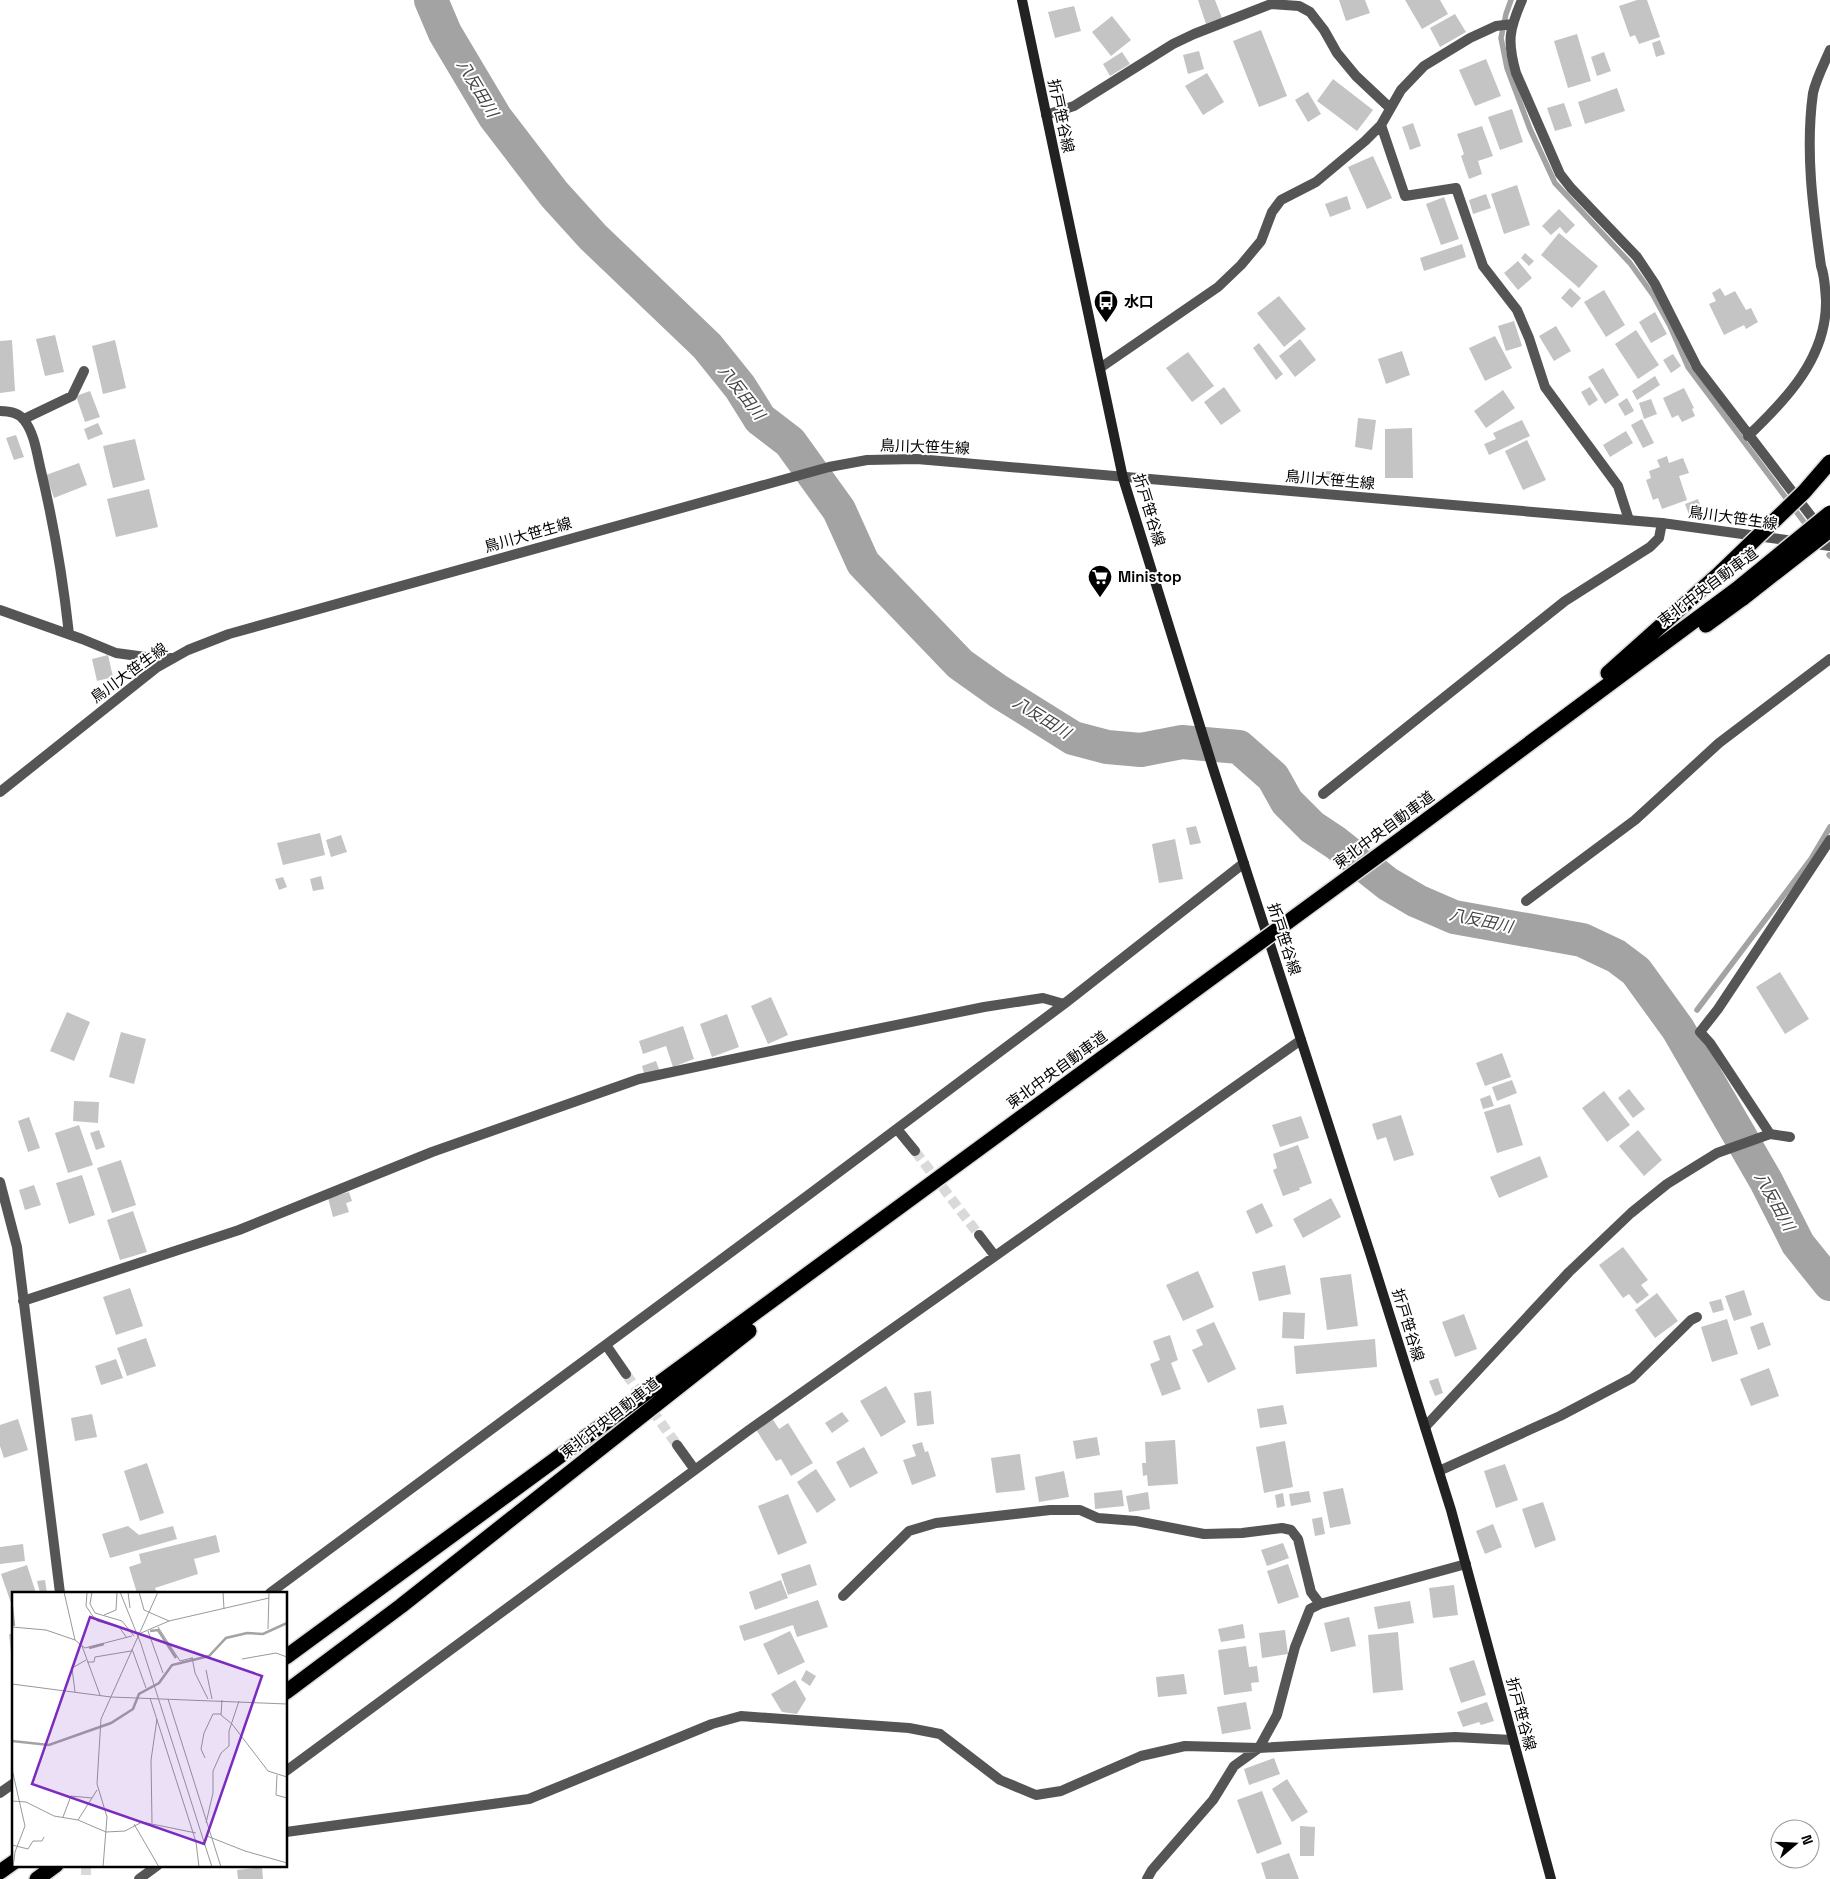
<svg xmlns="http://www.w3.org/2000/svg" width="1830" height="1879" font-family="'Space Grotesk','Noto Sans JP',sans-serif">
<style>
.lines{fill:none;stroke-linecap:round;stroke-linejoin:round}
.stream{stroke:#a3a3a3;stroke-width:5.5}
.river{stroke:#a3a3a3;stroke-width:34}
.building{fill:#c4c4c4}
.minor-tunnel{stroke:#d9d9d9;stroke-width:10;stroke-dasharray:10 5;stroke-linecap:butt}
.motorway-casing{stroke:#dbdbdb;stroke-width:18}
.minor{stroke:#555;stroke-width:10}
.tertiary{stroke:#555;stroke-width:10}
.secondary{stroke:#222;stroke-width:10}
.motorway{stroke:#000;stroke-width:15}
.motorway-bridge-casing{stroke:#dbdbdb;stroke-width:18;stroke-linecap:butt}
.motorway-bridge{stroke:#000;stroke-width:15}
.labels{text-anchor:middle;stroke-width:4;stroke-linejoin:round;paint-order:stroke}
.street-label{font-size:15px;fill:#000;stroke:#fff}
.poi-label{font-size:15px;font-weight:bold;fill:#000;stroke:#fff;text-anchor:start}
.water-label{font-size:16px;font-style:italic;fill:#444;stroke:#fff}
.inset-river{fill:none;stroke:#a3a3a3;stroke-width:2.5}
.inset-road{fill:none;stroke:#999;stroke-width:1}
.view{fill:#7b2cbf;fill-opacity:0.15;stroke:#7b2cbf;stroke-width:2.5}
.inset-edge{fill:none;stroke:#000;stroke-width:2.5}
</style>
<rect width="100%" height="100%" fill="#fff"/>
<g class="lines">
<path class="stream" d="M1511,0L1506,14L1501,38L1507,68L1530,129L1555,183L1630,263L1653,295L1670,326L1688,367L1810,530
M1829,555L1830,556
M1697,1010L1811,859L1830,827"/>
<path class="river" d="M431,0L445,33L495,117L554,194L593,237L707,346L740,387L760,419L790,442L839,510L863,563L960,664L998,691L1073,738L1107,747L1141,750L1182,742L1239,747L1273,777L1287,802L1312,827L1336,843L1388,884L1417,901L1454,917L1582,940L1616,956L1636,971L1678,1029L1766,1181L1798,1244L1830,1284"/>
</g>
<path class="building" d="M1198,0H1215L1222,18L1206,24Z
M1339,0H1365L1370,13L1346,21Z
M1405,0H1440L1448,14L1422,29Z
M1637,0H1647L1660,37L1639,44L1635,35L1630,37L1619,6Z
M1074,6L1081,31L1055,38L1048,12Z
M1455,14L1466,32L1440,47L1430,28Z
M1112,16L1131,40L1111,56L1092,32Z
M1261,30L1287,96L1259,107L1233,41Z
M1577,34L1591,81L1568,88L1554,41Z
M1660,40L1665,54L1656,57L1652,43Z
M1199,51L1204,69L1188,74L1183,55Z
M1122,52L1130,64L1110,76L1103,64Z
M1604,52L1611,71L1597,76L1591,57Z
M1486,59L1501,96L1475,106L1459,70Z
M1207,73L1224,102L1203,115L1185,86Z
M1333,79L1373,110L1357,131L1317,101Z
M1617,88L1625,111L1585,124L1578,102Z
M1308,92L1321,114L1308,122L1295,100Z
M1564,103L1572,126L1555,131L1547,108Z
M1512,109L1523,142L1500,150L1488,117Z
M1413,123L1421,146L1410,150L1402,127Z
M1482,126L1493,156L1478,161L1482,174L1469,179L1461,156L1464,154L1457,134Z
M1373,156L1392,198L1367,209L1348,167Z
M1517,185L1530,225L1504,234L1491,194Z
M1486,194L1491,208L1473,214L1469,200Z
M1347,196L1351,209L1330,217L1325,204Z
M1444,197L1459,239L1441,245L1426,204Z
M1559,209L1575,225L1566,234L1560,227L1551,235L1542,226Z
M1559,233L1598,266L1579,288L1541,255Z
M1462,244L1466,257L1424,271L1420,258Z
M1525,253L1534,261L1529,266L1521,258Z
M1518,261L1532,278L1518,290L1504,273Z
M1570,288L1581,298L1572,308L1561,298Z
M1720,288L1725,296L1735,291L1746,310L1751,308L1758,322L1746,329L1744,325L1724,335L1709,304L1716,301L1712,293Z
M1604,290L1625,325L1606,337L1584,302Z
M1279,296L1306,329L1284,347L1257,313Z
M1655,312L1667,334L1651,343L1639,322Z
M1514,321L1522,346L1506,351L1498,326Z
M1556,326L1571,351L1554,361L1539,336Z
M1636,330L1659,365L1638,379L1615,344Z
M55,335L64,372L45,376L36,339Z
M1495,336L1512,368L1485,381L1469,348Z
M1300,339L1316,360L1295,377L1279,356Z
M12,340L15,391L0,393V341Z
M115,340L126,388L103,394L92,346Z
M1259,343L1283,374L1276,380L1253,348Z
M1402,351L1410,375L1386,384L1378,359Z
M1188,352L1214,386L1192,402L1166,368Z
M1673,354L1681,366L1671,373L1663,360Z
M1603,368L1619,395L1605,404L1588,377Z
M1655,376L1660,385L1637,400L1632,391Z
M1224,387L1241,411L1221,425L1204,402Z
M1590,387L1598,400L1589,406L1581,392Z
M1684,388L1694,408L1692,409L1695,416L1682,422L1678,415L1672,418L1663,398Z
M1503,390L1515,408L1486,428L1474,411Z
M90,391L100,417L85,422L76,396Z
M1627,398L1634,411L1625,416L1618,404Z
M1651,399L1657,414L1644,419L1639,403Z
M1358,418L1376,420L1372,450L1355,447Z
M1642,419L1654,443L1643,448L1631,425Z
M1522,420L1530,436L1489,455L1484,444L1496,439L1493,433Z
M98,423L103,434L88,440L84,429Z
M1412,428L1413,478H1385V429Z
M1626,431L1633,443L1610,457L1603,445Z
M16,435L24,457L14,460L6,438Z
M135,439L145,480L113,488L103,446Z
M1527,440L1546,480L1523,490L1505,451Z
M1667,456L1669,463L1683,458L1689,473L1679,476L1687,500L1662,509L1658,498L1653,500L1646,480L1651,478L1649,471L1660,467L1657,460Z
M79,463L87,485L54,498L46,475Z
M1326,471L1345,472L1344,484L1325,482Z
M149,489L158,527L116,537L107,499Z
M1698,499L1703,513L1690,517L1685,504Z
M108,655L113,677L97,681L92,659Z
M1196,826L1201,843L1190,845L1186,828Z
M320,833L325,855L283,865L277,843Z
M341,835L347,852L331,857L326,840Z
M1175,839L1183,879L1159,883L1152,844Z
M321,876L324,889L313,891L310,879Z
M283,877L287,887L279,890L275,879Z
M1780,972L1809,1019L1785,1034L1756,987Z
M771,997L788,1035L768,1044L751,1006Z
M67,1012L90,1022L74,1061L50,1051Z
M727,1014L739,1047L712,1057L700,1024Z
M683,1026L694,1059L673,1067L666,1046L643,1054L639,1041Z
M121,1032L146,1039L134,1084L109,1077Z
M1502,1053L1511,1077L1485,1086L1476,1063Z
M656,1061L660,1072L645,1077L642,1066Z
M1512,1080L1517,1093L1497,1101L1492,1087Z
M1629,1089L1645,1109L1633,1118L1618,1098Z
M1604,1091L1630,1125L1607,1142L1582,1108Z
M1490,1095L1494,1106L1483,1109L1480,1099Z
M74,1101L99,1102L98,1123L73,1121Z
M1510,1104L1523,1145L1497,1153L1484,1112Z
M1401,1115L1414,1155L1394,1161L1386,1137L1377,1140L1372,1124Z
M1301,1116L1309,1138L1280,1147L1272,1125Z
M29,1117L40,1148L28,1152L18,1121Z
M79,1125L93,1165L68,1173L55,1133Z
M99,1130L105,1147L96,1150L90,1133Z
M1638,1130L1662,1160L1644,1176L1619,1146Z
M1298,1145L1312,1183L1299,1188L1300,1190L1283,1196L1273,1170L1277,1168L1273,1154Z
M1540,1156L1548,1177L1499,1198L1490,1177Z
M121,1160L136,1205L112,1213L97,1168Z
M82,1175L95,1215L69,1224L56,1183Z
M34,1185L41,1205L25,1210L19,1190Z
M349,1192L352,1201L346,1203L349,1212L333,1217L328,1198Z
M1331,1198L1341,1217L1303,1238L1293,1219Z
M1262,1203L1273,1226L1256,1234L1246,1211Z
M133,1211L147,1252L120,1260L107,1220Z
M1623,1247L1648,1280L1641,1285L1649,1295L1637,1304L1629,1294L1623,1298L1599,1265Z
M1285,1265L1291,1294L1259,1301L1252,1272Z
M1198,1271L1214,1307L1183,1321L1166,1285Z
M1351,1274L1358,1326L1327,1330L1320,1278Z
M130,1288L143,1326L116,1335L103,1297Z
M1744,1290L1752,1315L1734,1321L1725,1296Z
M1657,1293L1678,1321L1655,1338L1635,1310Z
M1721,1299L1724,1310L1713,1313L1709,1302Z
M1283,1312L1305,1313L1304,1339L1282,1338Z
M1464,1314L1477,1349L1455,1357L1442,1322Z
M1727,1319L1738,1354L1712,1362L1701,1327Z
M1214,1322L1236,1369L1208,1383L1192,1350L1203,1345L1196,1330Z
M1763,1322L1771,1345L1758,1350L1750,1327Z
M1170,1335L1178,1360L1171,1363L1181,1389L1162,1396L1150,1364L1160,1360L1153,1341Z
M146,1338L156,1366L127,1376L117,1348Z
M1375,1339L1377,1367L1296,1374L1294,1346Z
M116,1359L123,1378L101,1385L95,1366Z
M1769,1368L1779,1396L1751,1406L1740,1379Z
M1438,1378L1443,1393L1435,1396L1429,1381Z
M886,1386L906,1422L881,1437L860,1401Z
M931,1391L934,1424L917,1426L914,1393Z
M1283,1405L1287,1424L1260,1428L1257,1409Z
M842,1412L849,1421L832,1433L825,1423Z
M92,1414L97,1437L75,1441L71,1418Z
M772,1418L779,1429L788,1423L813,1463L791,1476L781,1459L776,1461L755,1428Z
M18,1419L28,1450L4,1458L0,1446V1425Z
M1097,1437L1100,1455L1076,1459L1073,1441Z
M1175,1440L1178,1484L1148,1486L1147,1475L1143,1476L1142,1463H1146L1145,1442Z
M1285,1441L1293,1487L1264,1493L1256,1447Z
M922,1442L925,1452L928,1451L936,1476L912,1485L903,1460L916,1456L912,1445Z
M864,1447L878,1473L850,1488L836,1462Z
M1020,1454L1025,1490L996,1493L991,1458Z
M147,1463L164,1513L140,1521L124,1471Z
M1505,1464L1518,1500L1496,1508L1484,1471Z
M816,1469L836,1500L817,1513L797,1482Z
M1064,1471L1069,1497L1039,1502L1035,1477Z
M1343,1488L1351,1524L1330,1528L1323,1492Z
M1122,1490L1124,1506L1095,1509L1094,1493Z
M1309,1491L1311,1502L1291,1506L1289,1494Z
M1148,1492L1150,1509L1129,1512L1126,1496Z
M1283,1493L1285,1506L1277,1508L1275,1495Z
M788,1494L807,1543L778,1555L758,1506Z
M1543,1502L1556,1540L1535,1548L1522,1509Z
M1322,1517L1325,1534L1315,1536L1312,1519Z
M1493,1524L1502,1547L1485,1554L1476,1531Z
M128,1526L139,1535L173,1526L177,1539L110,1558L102,1534Z
M216,1535L220,1552L194,1559L198,1574L155,1588L157,1593H137L129,1567L141,1563L139,1554Z
M1283,1543L1289,1558L1267,1566L1261,1550Z
M23,1544L25,1561L0,1564V1547Z
M810,1564L817,1585L788,1595L781,1574Z
M1288,1564L1299,1597L1278,1604L1267,1571Z
M27,1565L36,1593H14L13,1609L1,1574Z
M45,1580L47,1593H40L37,1581Z
M781,1580L788,1598L755,1610L749,1592Z
M1454,1585L1458,1615L1433,1618L1429,1588Z
M818,1600L828,1627L797,1637L793,1625L744,1641L739,1626Z
M1410,1601L1414,1623L1378,1629L1374,1607Z
M1349,1617L1356,1646L1331,1652L1324,1623Z
M1243,1624L1245,1638L1221,1642L1218,1629Z
M1285,1630L1288,1654L1262,1658L1259,1633Z
M790,1631L805,1662L778,1675L763,1644Z
M1398,1632L1403,1690L1373,1693L1368,1635Z
M9,1634H14V1662H12Z
M1246,1646L1249,1667L1257,1666L1259,1682L1251,1683L1252,1691L1224,1695L1218,1650Z
M1474,1660L1486,1695L1461,1703L1449,1668Z
M806,1670L816,1676L810,1686L801,1680Z
M1184,1674L1187,1694L1158,1697L1156,1677Z
M795,1680L806,1699L797,1714L782,1712L771,1694Z
M1246,1702L1251,1729L1222,1734L1217,1707Z
M1487,1702L1494,1721L1481,1725L1479,1722L1463,1727L1457,1712Z
M1274,1758L1280,1774L1249,1785L1244,1769Z
M1287,1779L1308,1812L1292,1822L1272,1789Z
M1262,1791L1282,1844L1257,1854L1237,1800Z
M1300,1826L1315,1827L1314,1856H1300Z
M1289,1853L1299,1879H1266L1261,1863Z
M262,1867L263,1879H238L237,1870Z"/>
<g class="lines">
<path class="minor-tunnel" d="M915,1151L979,1235
M626,1374L677,1445
M86,1865V1879"/>
<defs>
<path id="motorway" d="M1706,625L1743,598
M1608,673L1721,572
M1405,836L1737,589
M286,1657L1244,954
M286,1692L401,1606L749,1331
M0,1872L14,1862
M37,1879L56,1865"/>
</defs>
<use href="#motorway" class="motorway-casing"/>
<path class="minor" d="M1522,0C1509,30 1507,41 1516,73L1560,174L1571,188L1637,257L1655,284L1697,367L1830,541
M1046,115L1074,106L1173,44L1194,34L1271,4L1299,6L1310,12L1324,30L1337,53L1356,76L1390,108
M1381,125L1405,196L1456,188L1483,266L1517,310L1529,338L1545,387L1618,486L1629,520
M1100,368L1218,287L1241,265L1261,241L1272,212L1281,200L1316,182L1365,141L1381,125L1401,90L1424,66L1470,38L1496,26L1513,24
M0,411C8,411 19,413 24,420C35,434 37,455 41,471C54,525 63,579 69,634
M24,419L72,396L84,371
M1748,436C1787,399 1827,357 1826,300C1825,288 1825,277 1821,266C1813,209 1805,151 1813,93C1816,79 1824,64 1830,50
M0,610L82,639L116,653L153,658H173
M1323,794L1565,601L1650,547L1659,538L1662,523
M1526,901L1635,820L1719,743L1830,659
M897,1129L915,1151
M1770,1134L1710,1043L1700,1032L1718,1009L1830,840
M0,1182L17,1247L60,1593
M979,1235L995,1256
M23,1301L239,1230L432,1152L639,1079L794,1046L984,1007L1043,998L1064,1004
M606,1345L626,1374
M1425,1427L1569,1272L1631,1213L1667,1184L1717,1153L1770,1134L1790,1137
M677,1445L695,1470
M1439,1471L1560,1416L1632,1378L1691,1320L1697,1317
M270,1593L807,1196L1064,1004L1244,863
M843,1596L909,1531L936,1523L1050,1510H1080L1098,1518L1136,1521L1204,1534L1242,1533L1282,1528L1291,1530L1298,1539L1311,1592L1320,1604
M286,1771L749,1430L1301,1040
M0,1793L14,1783
M286,1832L529,1799L712,1724L741,1716L909,1728L940,1734L1000,1780L1036,1795L1061,1791L1141,1756L1185,1746L1259,1748L1455,1737L1512,1740
M139,1879L158,1865
M1147,1879L1152,1870L1213,1800L1234,1766L1259,1748L1277,1715L1295,1647L1310,1609L1320,1604L1466,1564"/>
<path class="tertiary" d="M0,792L156,668L188,650L229,634L782,480L829,467L867,460L917,459L1662,523L1830,546"/>
<path class="secondary" d="M1022,0L1123,478L1212,765L1371,1256L1451,1510L1551,1879"/>
<use href="#motorway" class="motorway"/>
<defs>
<path id="motorway-bridge" d="M1721,572L1804,492L1830,462
M1737,589L1830,513
M1743,598L1830,530
M1244,954L1405,836"/>
</defs>
<use href="#motorway-bridge" class="motorway-bridge-casing"/>
<use href="#motorway-bridge" class="motorway-bridge"/>
</g>
<defs>
<symbol id="bus-pin" viewBox="-11 -11 22 30"><path d="M0 17L-7.5 6A9.5 9.5 0 1 1 7.5 6Z" fill="#000" stroke="#fff"/><path d="M-5-6H5V4H4V6H2V4H-2V6H-4V4H-5ZM-3.5-4V0h7V-4ZM-3.5 1.2v1.5H-2V1.2ZM2 1.2v1.5H3.5V1.2Z" fill="#fff"/></symbol>
<symbol id="supermarket-pin" viewBox="-11 -11 22 30"><path d="M0 17L-7.5 6A9.5 9.5 0 1 1 7.5 6Z" fill="#000" stroke="#fff"/><path d="M-6-5.5h2.5l.6 2H6L4.5 2H-2.5L-4.4-4H-6ZM-1.5 3.2a1.3 1.3 0 1 0 .1 0ZM3 3.2a1.3 1.3 0 1 0 .1 0Z" fill="#fff"/></symbol>
</defs>
<g fill-rule="evenodd">
<use href="#bus-pin" x="1092" y="288" width="28" height="38"/>
<use href="#supermarket-pin" x="1086" y="563" width="28" height="38"/>
</g>
<g class="labels">
<g class="street-label">
<text transform="translate(1061 116) rotate(78)" y="5">折戸笹谷線</text>
<text transform="translate(925 447) rotate(2)" y="5">鳥川大笹生線</text>
<text transform="translate(1330 480) rotate(5)" y="5">鳥川大笹生線</text>
<text transform="translate(1149 510) rotate(73)" y="5">折戸笹谷線</text>
<text transform="translate(1733 518) rotate(8)" y="5">鳥川大笹生線</text>
<text transform="translate(528 535) rotate(-16)" y="5">鳥川大笹生線</text>
<text transform="translate(1708 587) rotate(-37)" y="5">東北中央自動車道</text>
<text transform="translate(129 673) rotate(-36)" y="5">鳥川大笹生線</text>
<text transform="translate(1384 830) rotate(-36)" y="5">東北中央自動車道</text>
<text transform="translate(1284 939) rotate(72)" y="5">折戸笹谷線</text>
<text transform="translate(1057 1070) rotate(-36)" y="5">東北中央自動車道</text>
<text transform="translate(1408 1325) rotate(73)" y="5">折戸笹谷線</text>
<text transform="translate(610 1418) rotate(-38)" y="5">東北中央自動車道</text>
<text transform="translate(1521 1714) rotate(75)" y="5">折戸笹谷線</text>
</g>
<g class="poi-label">
<text x="1124" y="307">水口</text>
<text x="1118" y="582">Ministop</text>
</g>
<g class="water-label">
<text transform="translate(478 88) rotate(59)" y="6">八反田川</text>
<text transform="translate(742 392) rotate(52)" y="6">八反田川</text>
<text transform="translate(1042 717) rotate(32)" y="6">八反田川</text>
<text transform="translate(1481 920) rotate(12)" y="6">八反田川</text>
<text transform="translate(1775 1201) rotate(61)" y="6">八反田川</text>
</g>
</g>
<g transform="translate(12 1592)">
<rect width="275" height="275" fill="#fff"/>
<path class="inset-river" d="M0,15L2,34M138,39L146,38L164,66M77,56L92,52M0,149L37,153L99,131L121,117L127,102L147,91L160,73L197,64L214,46L235,41L251,42L275,31"/>
<path class="inset-road" d="M52,0L63,48M75,0L74,14L80,23L85,29L107,35L115,46M80,0L78,12L83,21L110,29L122,44M108,0L129,52L200,275M116,0L118,16M127,0L132,18L157,29L257,6M211,0L212,17M92,23L104,18L105,0M0,35L34,38L63,48L73,56L120,44M146,35L168,69L180,66M256,37L257,0M136,39L151,81M129,41L157,29M70,54L88,103M120,57L134,96M180,65L183,81L196,107M230,67L264,61L275,65M75,70H82L83,65L119,59M194,78L200,107M0,92L99,105L275,112M63,100L60,76L74,68M138,106L184,250L187,275M156,107L209,275M210,108L209,123L220,132L256,179L275,185M193,166L189,157L192,141L201,122H209M0,177L13,234L3,260L1,275M265,183L264,203L275,206M0,209L14,210L42,224L66,228L94,240L113,239L130,230L184,241M51,225L59,204L80,206M66,228L85,198M140,231L139,168L145,127M194,231L201,201V179L209,161L217,154V139L227,109M122,232L147,275M195,244L233,259L275,271M0,253L16,257L21,249H30L32,245M91,275L95,225L85,192L89,127L146,0"/>
<path class="view" d="M78,25L250,84L192,252L20,192Z"/>
<rect width="275" height="275" class="inset-edge"/>
</g>
<g transform="translate(1795 1844) rotate(71)"><circle r="24" fill="#ffffff" stroke="#999999"/>
<path d="M0-4L9 19L0 12L-9 19Z" fill="#000000"/>
<text y="-8" font-size="14" font-weight="bold" text-anchor="middle" fill="#000000">N</text>
</g>
</svg>
